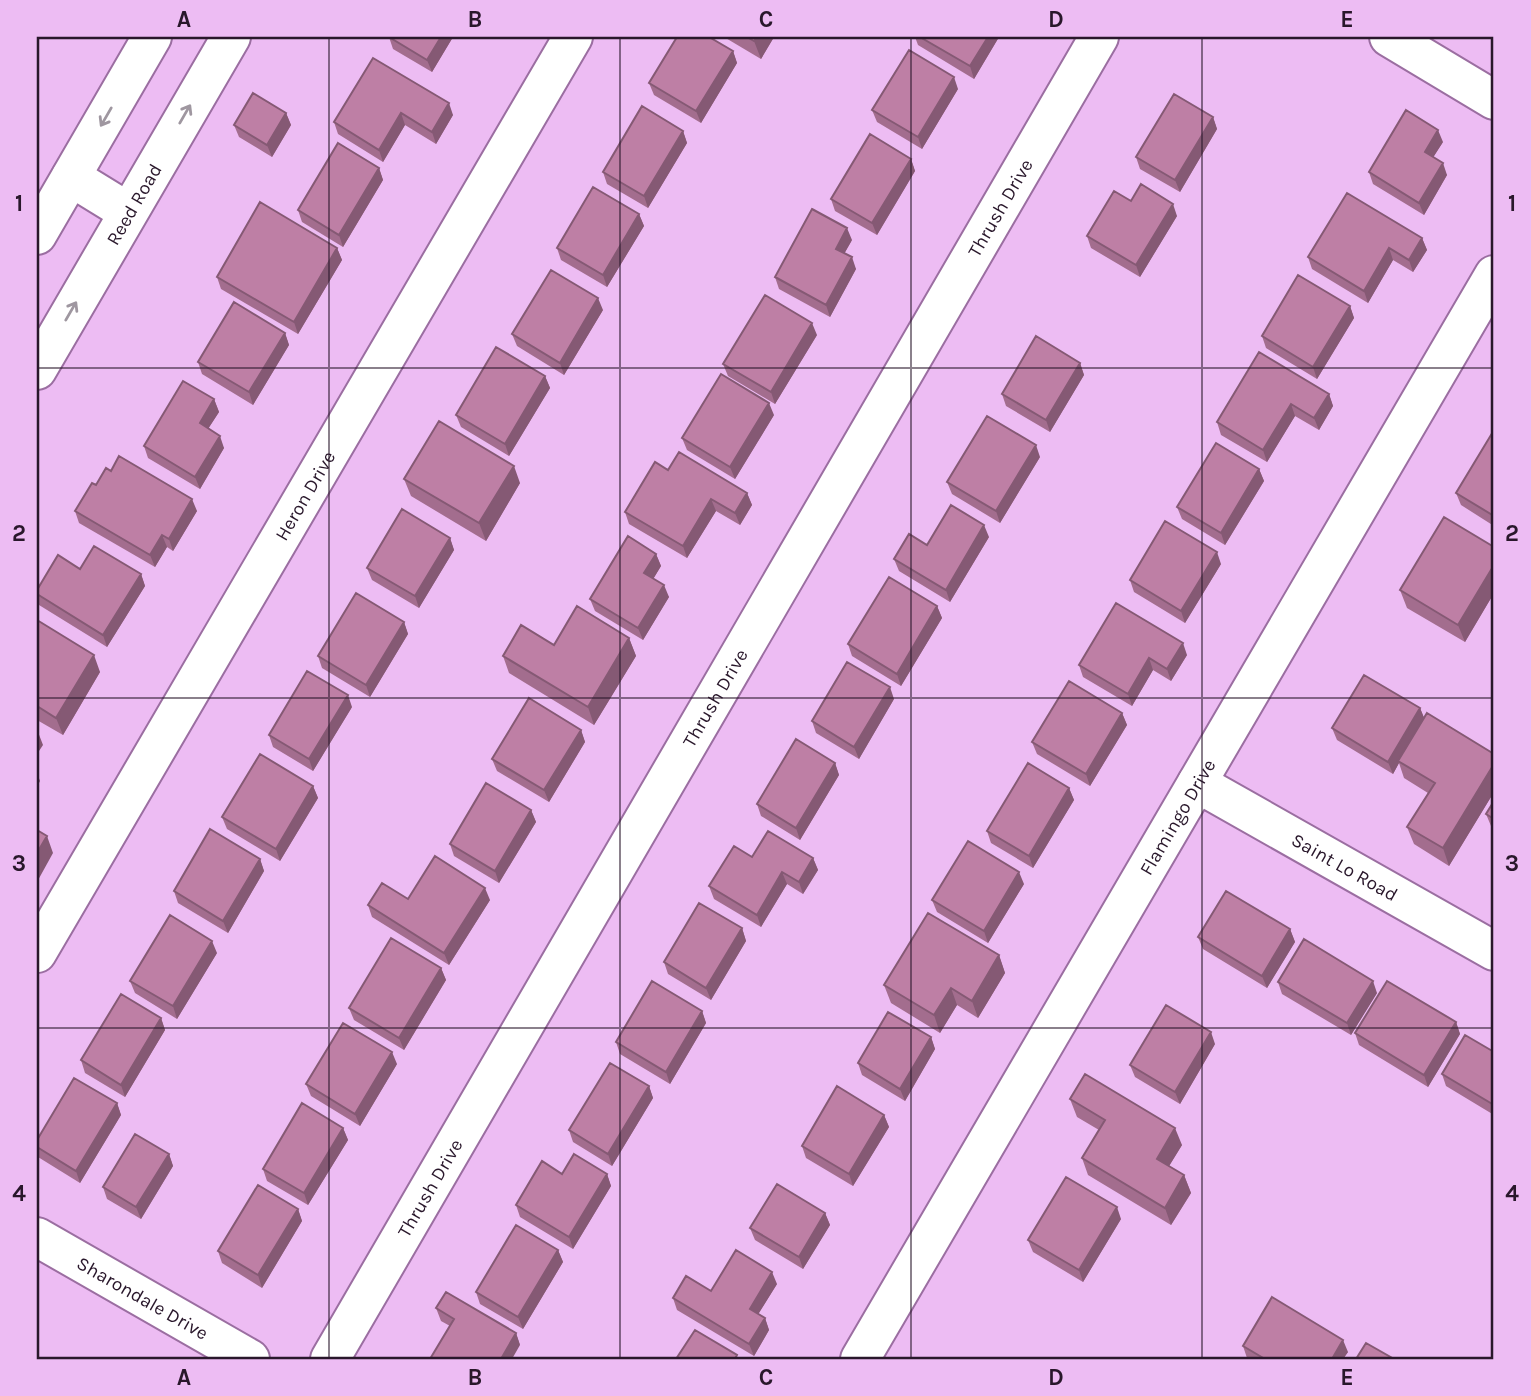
<svg xmlns="http://www.w3.org/2000/svg" width="1531" height="1396" font-family="Karla,sans-serif">
<style>
.lines{fill:none;stroke-linecap:round;stroke-linejoin:round}
.minor-casing{stroke:#9b6ea1;stroke-width:42}
.minor{stroke:#fff;stroke-width:38}
.wall{fill:#a36d8e}
.shaded-wall{fill:#855974}
.building{fill:#be7fa5;stroke:#855974;stroke-width:2}
.oneway{stroke:#9f97a0}
.grid{fill:none;stroke:#29172b;stroke-width:2;stroke-opacity:0.55}
.labels{text-anchor:middle;stroke-width:7;stroke-linejoin:round;paint-order:stroke}
.street-label{font-size:19px;fill:#29172b;stroke:#edbcf3}
.neatline{fill:none;stroke:#29172b;stroke-width:2.5}
.grid-label{font-size:23px;text-anchor:middle;font-weight:bold;fill:#29172b}
</style>
<rect width="100%" height="100%" fill="#edbcf3"/>
<g class="lines">
<defs>
<g id="minor">
<path d="M1389,37L1494,100"/>
<path d="M71,177L128,212"/>
<path d="M37,235L152,37"/>
<path id="s1" d="M37,370L231,37"/>
<path id="s2" d="M1197,783L1494,951"/>
<path id="s3" d="M37,953L573,37"/>
<path id="s4" d="M37,1237L250,1359"/>
<path id="s5" d="M330,1359L1099,37"/>
<path id="s6" d="M860,1359L1494,275"/>
</g>
</defs>
<use href="#minor" class="minor-casing"/>
<use href="#minor" class="minor"/>
</g>
<path class="wall" d="M389,37H453L432,72L393,49Z
M724,37H774L761,59Z
M915,37H999L974,79L918,45Z
M733,51L737,63L701,123L654,95L649,83Z
M373,58L453,115L436,144L405,125L383,162L338,134L334,122Z
M958,89L922,149L877,122L872,110Z
M286,113L291,125L272,157L239,137L234,125Z
M1213,117L1217,129L1180,192L1140,169L1136,157Z
M683,131L687,143L648,208L607,184L603,172Z
M1443,142L1433,157L1447,175L1424,215L1373,184L1369,172Z
M911,159L915,171L877,235L835,211L831,199Z
M379,168L383,180L343,247L302,222L298,210Z
M1131,201L1177,216L1140,277L1091,248L1087,236Z
M639,214L644,226L607,287L561,260L557,248Z
M1422,238L1427,250L1413,272L1393,260L1368,303L1312,269L1308,257Z
M852,240L844,254L856,269L830,317L779,289L775,277Z
M337,248L342,260L298,334L221,289L217,277Z
M1350,306L1354,318L1317,379L1266,348L1262,336Z
M603,310L564,375L517,346L512,334Z
M285,333L289,345L253,405L202,374L198,362Z
M817,335L775,404L728,376L723,364Z
M1080,363L1084,375L1050,432L1006,406L1002,394Z
M545,376L550,388L509,456L461,427L456,415Z
M1329,394L1333,406L1319,430L1295,416L1267,462L1221,435L1217,422Z
M214,399L219,412L208,429L224,448L200,489L148,458L144,446Z
M774,415L735,479L687,450L682,438Z
M1494,430V526L1461,505L1456,493Z
M1040,457L1000,523L952,494L947,482Z
M1259,469L1264,481L1225,545L1182,519L1177,507Z
M668,470L747,493L752,505L740,525L716,511L687,558L629,524L625,512Z
M111,471L197,511L173,551L167,547L155,567L79,523L75,511L96,485Z
M404,479L520,483L486,541L411,496Z
M989,537L950,602L899,571L894,559L927,545Z
M450,538L454,550L419,608L372,580L367,568Z
M1494,547V593L1465,642L1407,608L1400,590Z
M656,554L661,566L653,579L669,597L643,640L595,611L590,599Z
M1221,564L1185,623L1134,592L1130,580Z
M80,569L141,574L145,586L107,647L39,605L37,598V590Z
M937,606L942,618L901,686L852,656L848,644Z
M37,620L100,672L63,735L37,720Z
M404,622L408,634L370,697L322,668L318,656Z
M629,638L636,656L594,725L509,673L503,656L554,645Z
M1187,655L1171,681L1153,670L1132,706L1083,677L1079,665Z
M894,699L859,759L816,733L812,721Z
M352,707L313,771L273,747L269,735Z
M1420,708L1424,718L1494,754V792L1449,866L1414,844L1407,827L1428,793L1404,778L1399,763L1393,774L1337,740L1332,728Z
M1122,713L1127,725L1090,786L1037,754L1032,742Z
M581,730L585,742L549,802L497,771L492,759Z
M835,763L839,775L800,840L761,816L757,804Z
M313,786L318,798L280,861L227,829L222,817Z
M1069,788L1074,800L1033,868L991,843L987,831Z
M1494,801V829L1491,826L1486,814Z
M531,810L536,822L499,883L454,856L450,844Z
M752,857L813,858L818,870L803,894L787,884L761,927L714,899L709,886Z
M260,859L264,871L228,933L178,903L174,891Z
M1024,884L988,943L937,912L932,900Z
M408,899L490,900L449,965L372,917L368,905Z
M742,928L746,941L711,1000L668,974L664,962Z
M1290,929L1295,942L1267,988L1203,949L1198,937Z
M217,953L177,1019L135,993L130,981Z
M999,955L1005,973L978,1018L957,1005L940,1033L891,1003L884,985Z
M441,968L446,980L404,1050L354,1020L349,1008Z
M1278,982L1377,993L1351,1035L1282,994Z
M702,1011L706,1023L670,1084L620,1054L616,1042Z
M161,1018L165,1030L125,1097L85,1073L81,1060Z
M1456,1022L1460,1034L1428,1087L1359,1045L1355,1033Z
M931,1037L935,1049L905,1101L862,1075L858,1063Z
M1215,1044L1180,1104L1135,1077L1130,1065Z
M1494,1052V1115L1446,1086L1442,1074Z
M397,1064L360,1126L311,1096L306,1084Z
M649,1086L653,1098L612,1166L573,1142L569,1130Z
M1070,1099L1182,1145L1169,1166L1184,1175L1191,1193L1171,1225L1088,1175L1082,1158L1099,1130L1077,1117Z
M117,1103L121,1115L80,1183L38,1157L37,1147Z
M884,1115L889,1127L853,1186L806,1158L802,1146Z
M343,1128L348,1140L308,1205L267,1181L263,1169Z
M169,1154L173,1166L141,1219L107,1199L103,1187Z
M562,1174H607L611,1186L573,1249L520,1217L516,1205Z
M298,1209L302,1221L262,1288L222,1263L218,1251Z
M825,1213L830,1225L803,1269L755,1240L750,1228Z
M1121,1219L1083,1282L1033,1252L1028,1240Z
M558,1250L563,1262L523,1329L480,1304L476,1292Z
M777,1284L758,1314L765,1318L769,1330L754,1356L677,1310L673,1298L711,1291Z
M436,1308L516,1333L520,1345L450,1326L441,1321Z
M1243,1346L1348,1352L1343,1359H1249L1247,1358Z"/>
<path class="shaded-wall" d="M441,37H453L432,72L427,60Z
M757,37H774L761,59L754,41Z
M988,37H999L974,79L970,66Z
M733,51L737,63L701,123L696,111Z
M954,77L958,89L922,149L918,137Z
M449,103L453,115L436,144L432,132Z
M286,113L291,125L272,157L267,145Z
M401,113L405,125L383,162L379,150Z
M1213,117L1217,129L1180,192L1175,180Z
M1438,130L1443,142L1429,164L1425,152Z
M683,131L687,143L648,208L644,196Z
M911,159L915,171L877,235L872,223Z
M1443,163L1447,175L1424,215L1419,203Z
M379,168L383,180L343,247L339,235Z
M1173,204L1177,216L1140,277L1136,265Z
M639,214L644,226L607,287L603,275Z
M847,228L852,240L840,261L836,249Z
M1422,238L1427,250L1413,272L1409,260Z
M337,248L342,260L298,334L294,322Z
M1389,248L1393,260L1368,303L1364,291Z
M852,257L856,269L830,317L826,305Z
M598,298L603,310L564,375L560,363Z
M1350,306L1354,318L1317,379L1313,367Z
M812,323L817,335L775,404L771,392Z
M285,333L289,345L253,405L249,392Z
M1080,363L1084,375L1050,432L1046,420Z
M545,376L550,388L509,456L505,444Z
M1329,394L1333,406L1319,430L1314,418Z
M214,399L219,412L204,435L200,423Z
M769,403L774,415L735,479L730,467Z
M1291,404L1295,416L1267,462L1263,450Z
M220,436L224,448L200,489L195,477Z
M1036,445L1040,457L1000,523L996,511Z
M514,466L520,483L486,541L479,523Z
M1259,469L1264,481L1225,545L1221,533Z
M747,493L752,505L740,525L735,513Z
M192,499L197,511L173,551L169,539Z
M711,499L716,511L687,558L683,546Z
M984,525L989,537L950,602L946,590Z
M162,535L167,547L155,567L150,555Z
M450,538L454,550L419,608L415,596Z
M1217,552L1221,564L1185,623L1181,611Z
M656,554L661,566L649,586L644,573Z
M1494,565V593L1465,642L1458,625Z
M141,574L145,586L107,647L103,635Z
M664,585L669,597L643,640L638,628Z
M937,606L942,618L901,686L897,674Z
M404,622L408,634L370,697L366,685Z
M629,638L636,656L594,725L588,707Z
M1183,643L1187,655L1171,681L1167,669Z
M94,655L100,672L63,735L56,718Z
M1149,658L1153,670L1132,706L1128,694Z
M890,687L894,699L859,759L854,747Z
M348,695L352,707L313,771L309,759Z
M1420,708L1425,720L1398,761L1399,763L1393,774L1388,762Z
M1122,713L1127,725L1090,786L1086,774Z
M581,730L585,742L549,802L544,790Z
M38,732L43,745L37,754V735Z
M835,763L839,775L800,840L796,828Z
M1494,764V792L1449,866L1443,848Z
M37,773L40,781L37,787Z
M313,786L318,798L280,861L276,849Z
M1069,788L1074,800L1033,868L1029,856Z
M531,810L536,822L499,883L495,871Z
M47,836L53,853L37,882V853Z
M813,858L818,870L803,894L799,882Z
M260,859L264,871L228,933L223,921Z
M782,872L787,884L761,927L757,915Z
M1019,872L1024,884L988,943L984,931Z
M485,888L490,900L449,965L444,953Z
M742,928L746,941L711,1000L706,988Z
M1290,929L1295,942L1267,988L1262,976Z
M212,941L217,953L177,1019L173,1006Z
M999,955L1005,973L978,1018L972,1001Z
M441,968L446,980L404,1050L399,1038Z
M1373,981L1377,993L1351,1035L1347,1023Z
M951,988L957,1005L940,1033L934,1015Z
M702,1011L706,1023L670,1084L666,1072Z
M161,1018L165,1030L125,1097L121,1085Z
M1456,1022L1460,1034L1428,1087L1424,1075Z
M1211,1032L1215,1044L1180,1104L1175,1092Z
M931,1037L935,1049L905,1101L900,1089Z
M392,1052L397,1064L360,1126L355,1114Z
M649,1086L653,1098L612,1166L608,1154Z
M117,1103L121,1115L80,1183L76,1171Z
M884,1115L889,1127L853,1186L849,1174Z
M343,1128L348,1140L308,1205L304,1193Z
M1175,1128L1182,1145L1163,1176L1157,1159Z
M169,1154L173,1166L141,1219L136,1207Z
M607,1174L611,1186L573,1249L569,1237Z
M1184,1175L1191,1193L1171,1225L1165,1208Z
M1117,1207L1121,1219L1083,1282L1079,1270Z
M298,1209L302,1221L262,1288L258,1275Z
M825,1213L830,1225L803,1269L799,1257Z
M558,1250L563,1262L523,1329L518,1317Z
M772,1272L777,1284L754,1321L750,1309Z
M765,1318L769,1330L754,1356L749,1344Z
M516,1333L520,1345L512,1359H501Z
M1343,1340L1348,1352L1343,1359H1332Z"/>
<path class="building" d="M389,37H441L427,60Z
M677,37H709L733,51L696,111L649,83Z
M747,37H757L754,41Z
M920,37H988L970,66Z
M909,50L954,77L918,137L872,110Z
M373,58L449,103L432,132L401,113L379,150L334,122Z
M253,93L286,113L267,145L234,125Z
M1174,94L1213,117L1175,180L1136,157Z
M642,106L683,131L644,196L603,172Z
M1406,110L1438,130L1425,152L1443,163L1419,203L1369,172Z
M870,134L911,159L872,223L831,199Z
M338,143L379,168L339,235L298,210Z
M1141,184L1173,204L1136,265L1087,236L1114,191L1131,201Z
M593,187L639,214L603,275L557,248Z
M1347,193L1422,238L1409,260L1389,248L1364,291L1308,257Z
M260,202L337,248L294,322L217,277Z
M812,209L847,228L836,249L852,257L826,305L775,277Z
M551,270L598,298L560,363L512,334Z
M1298,275L1350,306L1313,367L1262,336Z
M765,295L812,323L771,392L723,364Z
M234,302L285,333L249,392L198,362Z
M1036,336L1080,363L1046,420L1002,394Z
M496,347L545,376L505,444L456,415Z
M1259,352L1329,394L1314,418L1291,404L1263,450L1217,422Z
M721,374L769,403L730,467L682,438Z
M183,381L214,399L200,423L220,436L195,477L144,446Z
M987,416L1036,445L996,511L947,482Z
M439,421L514,466L479,523L404,479Z
M1494,430V516L1456,493Z
M1216,443L1259,469L1221,533L1177,507Z
M679,452L747,493L735,513L711,499L683,546L625,512L655,462L668,470Z
M119,456L192,499L169,539L162,535L150,555L75,511L92,483L96,485L106,468L111,471Z
M951,505L984,525L946,590L894,559L909,534L927,545Z
M402,509L450,538L415,596L367,568Z
M1444,517L1494,547V565L1458,625L1400,590Z
M1165,521L1217,552L1181,611L1130,580Z
M628,536L656,554L644,573L664,585L638,628L590,599Z
M94,546L141,574L103,635L37,594V590L58,555L80,569Z
M889,577L937,606L897,674L848,644Z
M356,593L404,622L366,685L318,656Z
M1116,603L1183,643L1167,669L1149,658L1128,694L1079,665Z
M577,606L629,638L588,707L503,656L521,625L554,645Z
M37,620L94,655L56,718L37,706Z
M847,662L890,687L854,747L812,721Z
M307,671L348,695L309,759L269,735Z
M1364,675L1420,708L1388,762L1332,728Z
M1069,681L1122,713L1086,774L1032,742Z
M529,698L581,730L544,790L492,759Z
M1427,713L1494,754V764L1443,848L1407,827L1435,783L1398,761Z
M796,739L835,763L796,828L757,804Z
M260,754L313,786L276,849L222,817Z
M1028,763L1069,788L1029,856L987,831Z
M486,783L531,810L495,871L450,844Z
M1494,801V819L1486,814Z
M210,829L260,859L223,921L174,891Z
M37,830L47,836L37,853Z
M768,831L813,858L799,882L782,872L757,915L709,886L734,846L752,857Z
M968,841L1019,872L984,931L932,900Z
M435,856L485,888L444,953L368,905L382,883L408,899Z
M1226,891L1290,929L1262,976L1198,937Z
M699,903L742,928L706,988L664,962Z
M928,913L999,955L972,1001L951,988L934,1015L884,985Z
M170,915L212,941L173,1006L130,981Z
M391,938L441,968L399,1038L349,1008Z
M1304,939L1373,981L1347,1023L1278,982Z
M652,981L702,1011L666,1072L616,1042Z
M1387,981L1456,1022L1424,1075L1355,1033Z
M121,994L161,1018L121,1085L81,1060Z
M1166,1005L1211,1032L1175,1092L1130,1065Z
M888,1012L931,1037L900,1089L858,1063Z
M343,1023L392,1052L355,1114L306,1084Z
M1465,1035L1494,1052V1105L1442,1074Z
M610,1063L649,1086L608,1154L569,1130Z
M1085,1074L1175,1128L1157,1159L1184,1175L1165,1208L1082,1158L1105,1120L1070,1099Z
M74,1078L117,1103L76,1171L37,1147V1140Z
M837,1086L884,1115L849,1174L802,1146Z
M302,1103L343,1128L304,1193L263,1169Z
M135,1134L169,1154L136,1207L103,1187Z
M574,1154L607,1174L569,1237L516,1205L542,1161L562,1174Z
M1066,1177L1117,1207L1079,1270L1028,1240Z
M777,1184L825,1213L799,1257L750,1228Z
M258,1185L298,1209L258,1275L218,1251Z
M516,1225L558,1250L518,1317L476,1292Z
M736,1250L772,1272L750,1309L765,1318L749,1344L673,1298L686,1276L711,1291Z
M446,1292L516,1333L501,1359H430L454,1319L436,1308Z
M1272,1297L1343,1340L1332,1359H1265L1243,1346Z
M695,1330L737,1355L735,1359H676Z
M1366,1343L1394,1359H1356Z"/>
<defs><path id="oneway-shaft" d="M-6 0H5M1.5-3L5.5 0L1.5 3" fill="none" stroke-width="1.6" stroke-linecap="round" stroke-linejoin="round" transform="scale(1.75)"/></defs>
<g class="oneway">
<use href="#oneway-shaft" transform="translate(185 114) rotate(-60)"/>
<use href="#oneway-shaft" transform="translate(106 117) rotate(120)"/>
<use href="#oneway-shaft" transform="translate(71 311) rotate(-60)"/>
</g>
<path class="grid" d="M329,37V1359M620,37V1359M911,37V1359M1202,37V1359M37,368H1494M37,698H1494M37,1028H1494"/>
<g class="labels">
<g class="street-label">
<text dy="7" stroke="none"><textPath href="#s1" startOffset="192">Reed Road</textPath></text>
<text dy="7" stroke="none"><textPath href="#s5" startOffset="1332">Thrush Drive</textPath></text>
<text dy="7" stroke="none"><textPath href="#s3" startOffset="530">Heron Drive</textPath></text>
<text dy="7" stroke="none"><textPath href="#s5" startOffset="765">Thrush Drive</textPath></text>
<text dy="7" stroke="none"><textPath href="#s6" startOffset="628">Flamingo Drive</textPath></text>
<text dy="7" stroke="none"><textPath href="#s2" startOffset="170">Saint Lo Road</textPath></text>
<text dy="7" stroke="none"><textPath href="#s5" startOffset="198">Thrush Drive</textPath></text>
<text dy="7" stroke="none"><textPath href="#s4" startOffset="122">Sharondale Drive</textPath></text>
</g>
</g>
<rect width="1531" height="1396" fill="none" stroke="#edbcf3" stroke-width="77"/>
<rect x="38" y="38" width="1454" height="1320" class="neatline"/>
<g class="grid-label">
<text x="184" y="27">A</text>
<text x="475" y="27">B</text>
<text x="766" y="27">C</text>
<text x="1056" y="27">D</text>
<text x="1347" y="27">E</text>
<text x="19" y="211">1</text>
<text x="1512" y="211">1</text>
<text x="19" y="541">2</text>
<text x="1512" y="541">2</text>
<text x="19" y="871">3</text>
<text x="1512" y="871">3</text>
<text x="19" y="1201">4</text>
<text x="1512" y="1201">4</text>
<text x="184" y="1385">A</text>
<text x="475" y="1385">B</text>
<text x="766" y="1385">C</text>
<text x="1056" y="1385">D</text>
<text x="1347" y="1385">E</text>
</g>
</svg>
